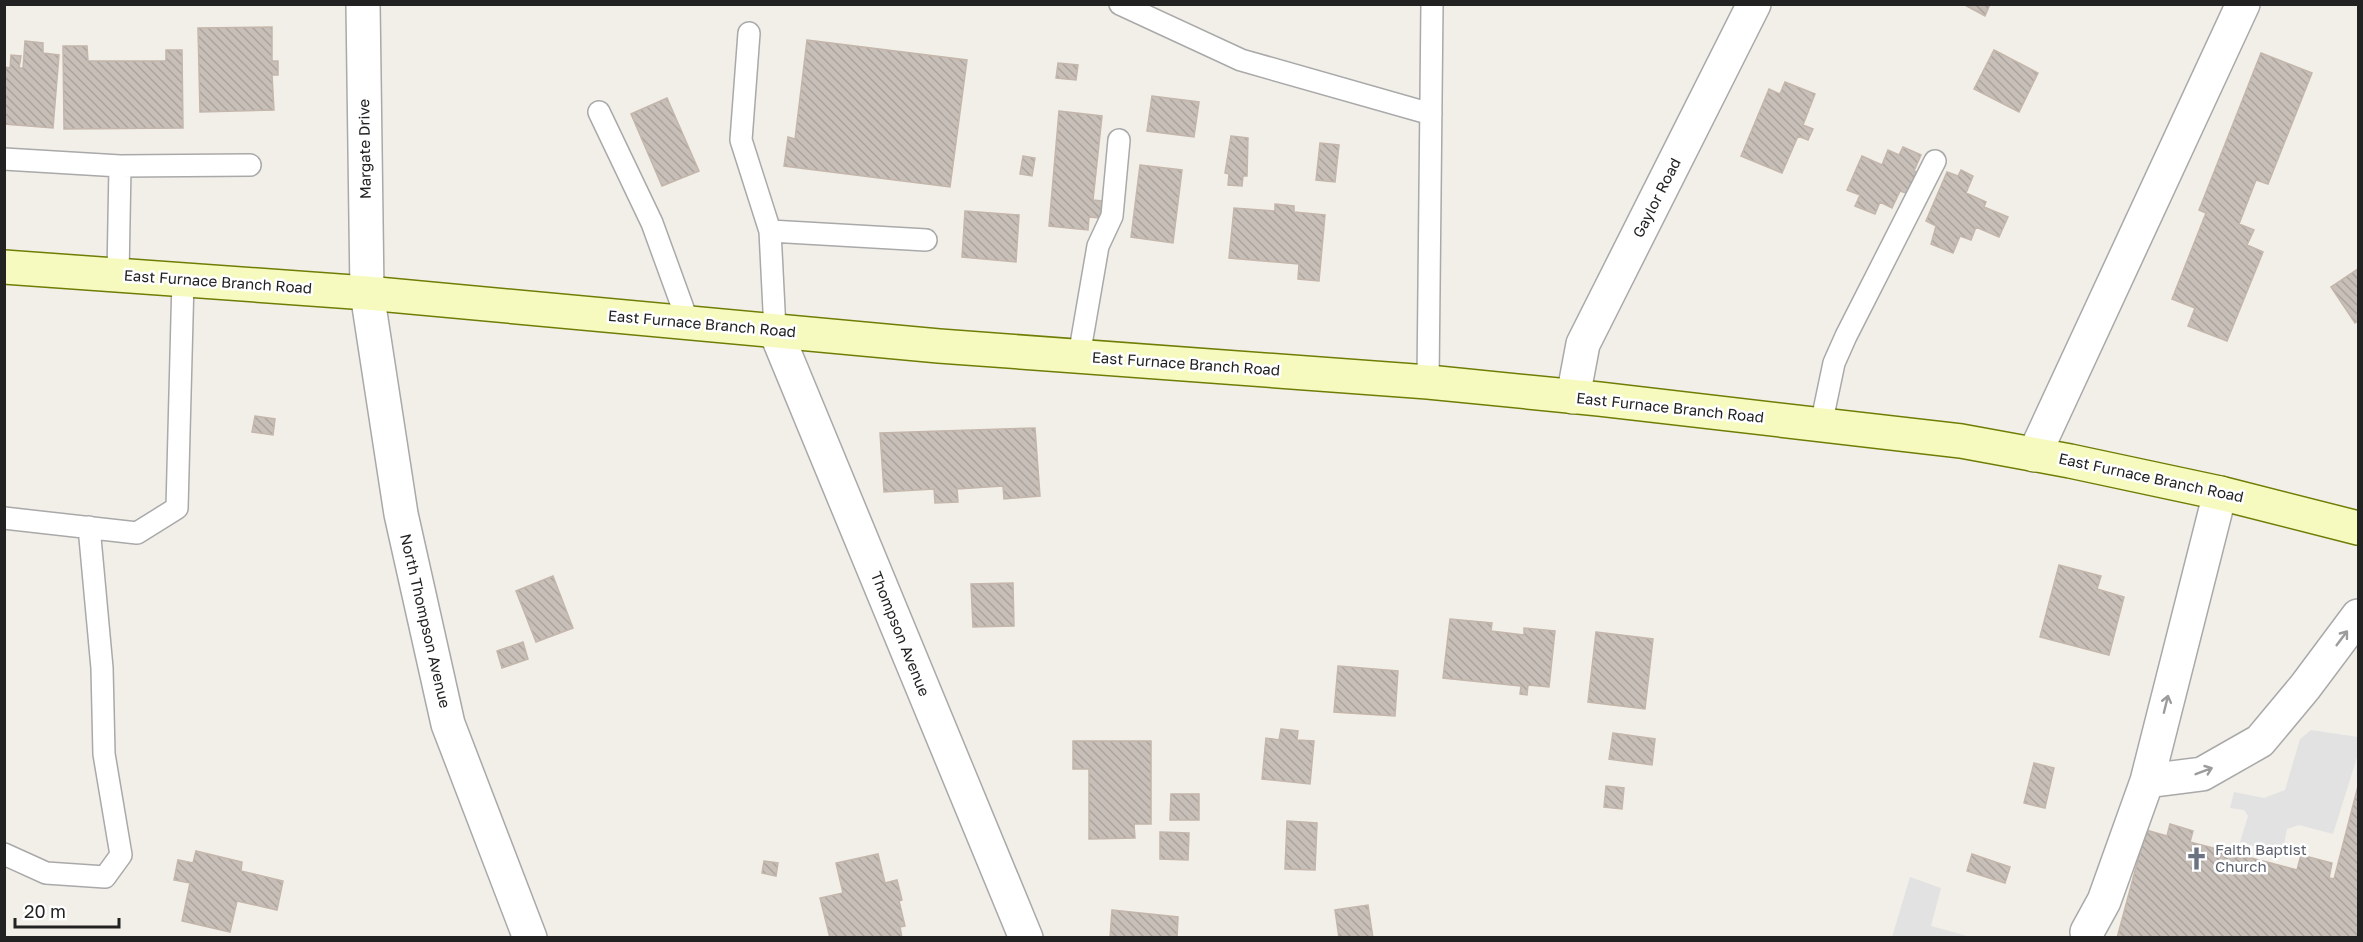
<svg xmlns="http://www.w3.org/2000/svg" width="2363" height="942" font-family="'Golos Text',sans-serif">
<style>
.parking{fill:#e2e2e2}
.building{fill:url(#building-back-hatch);stroke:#c4b6ab;stroke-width:1.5}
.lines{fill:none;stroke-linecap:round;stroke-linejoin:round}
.service-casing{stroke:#a9a9a9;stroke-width:24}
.minor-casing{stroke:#a9a9a9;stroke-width:36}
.secondary-casing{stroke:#707d05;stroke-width:36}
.service{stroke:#fff;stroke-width:21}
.minor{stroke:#fff;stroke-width:33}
.secondary{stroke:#f7fabf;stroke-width:33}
.oneway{stroke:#9c9c9c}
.labels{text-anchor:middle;stroke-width:5;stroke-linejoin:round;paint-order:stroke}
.street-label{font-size:15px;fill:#222;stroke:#fff}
.worship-label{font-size:15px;fill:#5b616d;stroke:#fff;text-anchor:start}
</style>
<defs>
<pattern id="building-back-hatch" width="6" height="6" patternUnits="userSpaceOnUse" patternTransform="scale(1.5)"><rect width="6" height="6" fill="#c7bfb8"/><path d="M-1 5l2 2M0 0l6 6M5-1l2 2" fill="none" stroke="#aba49e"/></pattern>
</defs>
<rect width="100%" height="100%" fill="#f2efe9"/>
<path class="parking" d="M2311,730L2358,737V754L2333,834L2299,825L2287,829L2282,854L2240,842L2248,816L2244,810L2230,808L2234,792L2264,798L2285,790L2300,739Z
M1910,877L1941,888L1931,926L1971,937H1892Z"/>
<path class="building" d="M1963,4H1990L1985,16Z
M272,27V61H278V75H272L274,110L200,112L198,28Z
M807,40L967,60L950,187L784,166L788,137L795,139Z
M25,41L43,43V53L59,55L53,128L4,124V67L10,68L11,55L21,56L19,68H23Z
M63,46H87L88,61H166V50H182L183,128L64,129Z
M1994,50L2038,73L2019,112L1974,89Z
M2261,53L2312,73L2268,184L2256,180L2239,224L2254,230L2247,245L2263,252L2227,341L2188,326L2195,308L2172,299L2206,213L2199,210Z
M1058,63L1078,65L1076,80L1056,78Z
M1785,82L1815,94L1803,125L1813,129L1808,140L1798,136L1782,173L1741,156L1769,89L1780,94Z
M1152,96L1199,102L1194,137L1147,131Z
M667,98L699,171L662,186L631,114Z
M1059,111L1102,116L1093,200L1102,201L1100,218L1089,217L1088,230L1049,226Z
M1231,136L1248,138L1247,176H1243L1242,186L1228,185L1229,174L1225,173Z
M1320,143L1339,145L1335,182L1316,180Z
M1903,147L1921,155L1914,171L1917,172L1909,194L1900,191L1892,208L1880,202L1875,214L1855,206L1860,195L1847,190L1862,156L1882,165L1888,150L1899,155Z
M1023,156L1035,158L1032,176L1020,174Z
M1140,165L1182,170L1173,243L1131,237Z
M1961,170L1973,176L1966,193L1986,202L1984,207L2008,217L1999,237L1976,227L1971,240L1960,236L1953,253L1931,244L1936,226L1926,221L1947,172L1958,176Z
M1275,204L1294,206V212L1325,215L1319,281L1298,279L1299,264L1229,258L1234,208L1275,211Z
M965,211L1019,215L1016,262L962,257Z
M2358,269V321L2355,323L2331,287Z
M255,416L275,419L273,435L252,432Z
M1035,428L1040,496L1004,499L1003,486L957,489L958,502L935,503L934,489L884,492L880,433Z
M2059,565L2101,576L2097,589L2124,597L2109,655L2040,637Z
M553,576L573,628L536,642L516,591Z
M1013,583L1014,626L973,627L971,584Z
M1450,619L1492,623L1491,631L1524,635V628L1555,631L1549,687L1528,685L1527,695L1520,694L1521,686L1443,678Z
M1596,632L1653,639L1645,709L1588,702Z
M523,642L528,659L502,668L497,651Z
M1338,666L1398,671L1395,716L1334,712Z
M1281,729L1298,731L1297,740L1314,741L1310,784L1262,779L1266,738L1279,740Z
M1613,733L1655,739L1652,765L1609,759Z
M1073,741H1151V824H1134L1135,838L1089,839V769H1073Z
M2034,763L2054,768L2045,808L2024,803Z
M1606,786L1624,788L1622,809L1604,807Z
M2358,786V938H2117L2146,830L2167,836L2170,824L2193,831L2190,842L2297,870L2301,855L2305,856L2332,863L2329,878L2334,879Z
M1171,794H1199V820H1170Z
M1287,821L1317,823L1315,870L1285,869Z
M1160,832L1189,833L1188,860L1160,859Z
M196,851L242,862L241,871L283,881L277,910L237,901L230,932L182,921L190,883L174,880L178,860L193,863Z
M878,854L885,883L897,880L902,900L899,901L905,926L900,927L902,938H830L820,898L843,893L836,863Z
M1972,854L2010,867L2005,883L1967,871Z
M764,861L778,863L776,876L762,873Z
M1368,905L1373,938H1339L1335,910Z
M1112,910L1178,917L1177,938H1110Z"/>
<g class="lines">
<defs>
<path id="service" d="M1120,4L1241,60L1431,114
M749,33L741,140L770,231L775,330
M599,112L652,223L688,322
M4,159L120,166L118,275
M120,166L250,165
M770,231L926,240
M1079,356L1098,246L1112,216L1119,140
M1428,382L1432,4
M1821,425L1834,363L1846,336L1935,161
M4,518L137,533L177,508L183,280
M4,854L46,873L105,877L121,855L104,754L102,668L89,527"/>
<path id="minor" d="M363,4L367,293L401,514L448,724L530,938
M775,330L1026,938
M1573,397L1583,344L1754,4
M2034,455L2243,4
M2147,781L2202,774L2260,741L2305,687L2358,616
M2087,932L2104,901L2147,781L2220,493"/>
<path id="secondary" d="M4,267L367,293L939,346L1428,382L1599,399L1961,441L2070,461L2220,493L2358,528"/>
</defs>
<use href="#service" class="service-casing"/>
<use href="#minor" class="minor-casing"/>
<use href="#secondary" class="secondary-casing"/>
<use href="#service" class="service"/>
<use href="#minor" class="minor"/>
<use href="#secondary" class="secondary"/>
</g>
<defs><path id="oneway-shaft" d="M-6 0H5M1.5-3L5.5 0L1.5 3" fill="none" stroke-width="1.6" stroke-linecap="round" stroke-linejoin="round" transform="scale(1.5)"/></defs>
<g class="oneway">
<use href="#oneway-shaft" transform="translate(2342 638) rotate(-53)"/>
<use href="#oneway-shaft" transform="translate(2166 704) rotate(-76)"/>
<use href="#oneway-shaft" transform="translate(2204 771) rotate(-21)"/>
</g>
<defs>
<symbol id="church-bare" viewBox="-9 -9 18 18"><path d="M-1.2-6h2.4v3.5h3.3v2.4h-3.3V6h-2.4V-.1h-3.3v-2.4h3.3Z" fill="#6b7280" stroke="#fff" stroke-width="2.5" paint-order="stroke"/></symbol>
</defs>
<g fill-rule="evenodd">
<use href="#church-bare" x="2180" y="842" width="33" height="33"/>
</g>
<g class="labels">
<g class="street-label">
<text transform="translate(365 149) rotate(-91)" y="5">Margate Drive</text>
<text transform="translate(1657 198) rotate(-63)" y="5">Gaylor Road</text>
<text transform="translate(218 282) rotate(4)" y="5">East Furnace Branch Road</text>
<text transform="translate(702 324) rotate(5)" y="5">East Furnace Branch Road</text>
<text transform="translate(1186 364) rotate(4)" y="5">East Furnace Branch Road</text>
<text transform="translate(1670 408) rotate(6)" y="5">East Furnace Branch Road</text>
<text transform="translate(2151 478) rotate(12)" y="5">East Furnace Branch Road</text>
<text transform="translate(425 621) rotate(77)" y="5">North Thompson Avenue</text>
<text transform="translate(900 634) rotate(68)" y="5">Thompson Avenue</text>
</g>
<g class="worship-label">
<text x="2215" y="855">Faith Baptist<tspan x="2215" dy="17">Church</tspan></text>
</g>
</g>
<rect width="2363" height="942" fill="none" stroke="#222222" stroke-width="12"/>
<path d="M15 918v9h104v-9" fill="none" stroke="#222222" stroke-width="3"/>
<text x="24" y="918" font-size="18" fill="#222222" stroke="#ffffff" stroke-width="4.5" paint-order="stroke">20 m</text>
</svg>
